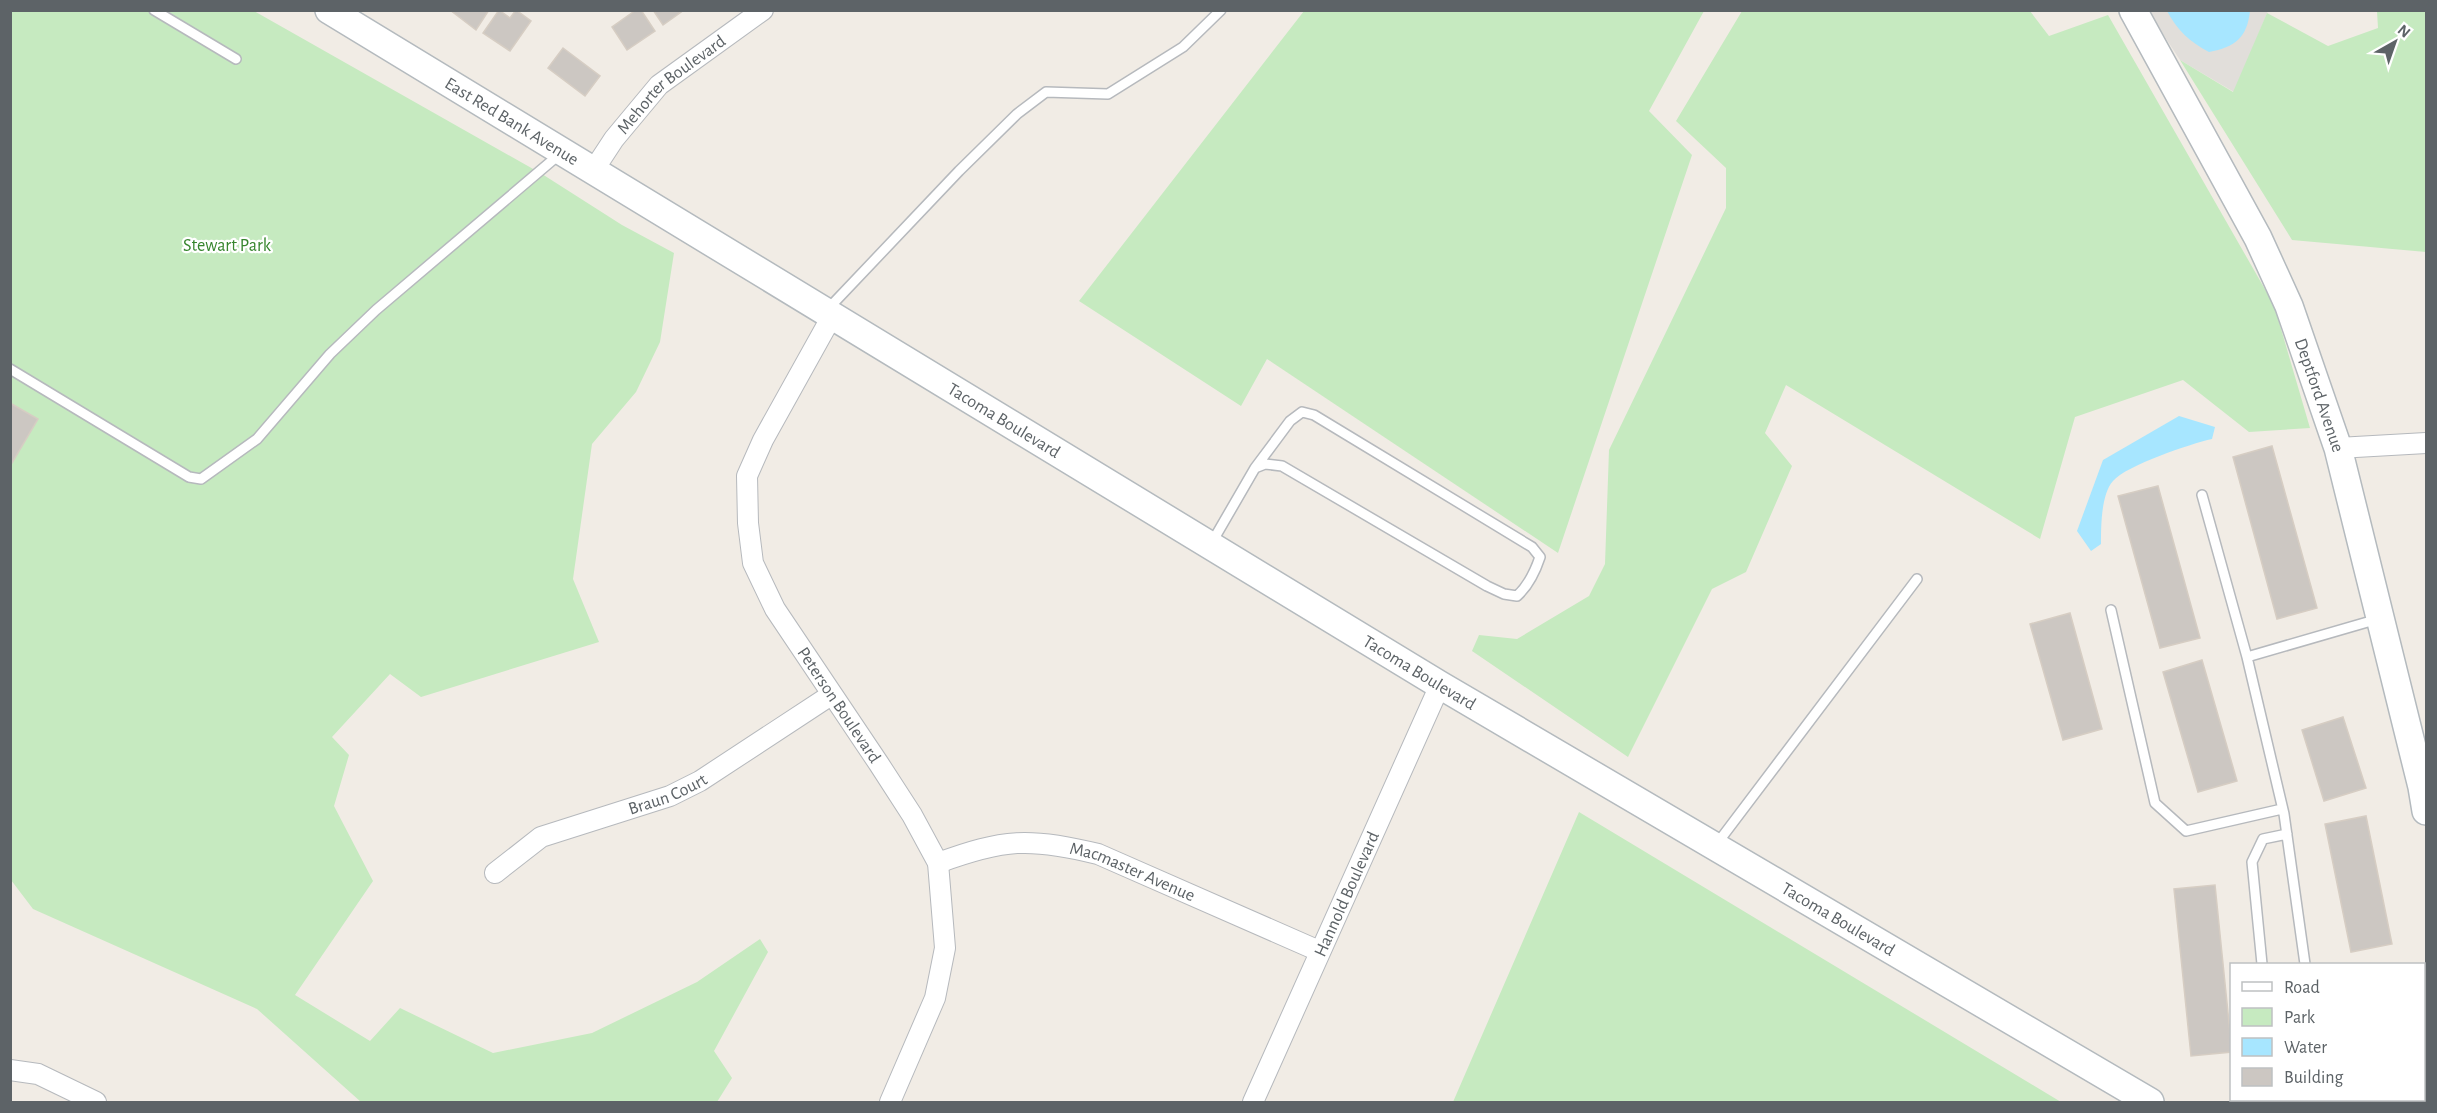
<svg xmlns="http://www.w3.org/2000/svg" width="2437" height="1113" font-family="'Alegreya Sans',sans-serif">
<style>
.industrial{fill:#e1deda}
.green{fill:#c6eac0}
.water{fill:#a7e6ff}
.building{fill:#ccc7c2;stroke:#d6cdc3;stroke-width:1.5}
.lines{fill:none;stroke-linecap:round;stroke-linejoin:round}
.lane-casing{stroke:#b6b9bd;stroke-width:12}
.street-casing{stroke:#b6b9bd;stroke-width:22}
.secondary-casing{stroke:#b4babe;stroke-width:30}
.lane{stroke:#fff;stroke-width:9}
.street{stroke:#fff;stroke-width:20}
.secondary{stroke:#fff;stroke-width:27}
.labels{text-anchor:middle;stroke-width:4.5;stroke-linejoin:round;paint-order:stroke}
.street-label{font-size:18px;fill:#5d6367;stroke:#fff}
.park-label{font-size:18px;fill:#36852d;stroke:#fff}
</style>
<rect width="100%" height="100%" fill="#f1ece5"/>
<path class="industrial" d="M2148,11H2268L2234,92L2180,60Z"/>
<path class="green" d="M10,11H254L542,174L622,225L674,253L660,342L636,392L592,444L573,579L599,642L421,697L390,674L332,737L349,755L334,806L373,881L295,995L370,1041L400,1008L493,1053L592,1033L697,982L760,939L768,952L714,1051L732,1078L717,1102H361L257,1009L33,909L11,880Z
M1304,11H1704L1649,111L1692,155L1558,553L1267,359L1241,406L1079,301Z
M1742,11H2030L2049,36L2108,15L2274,305L2310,428L2249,432L2183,380L2075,417L2040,539L1786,385L1765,433L1792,466L1746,572L1712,589L1628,757L1472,651L1479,635L1517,639L1589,596L1605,564L1609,450L1726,208V168L1676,121Z
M2377,11H2426V252L2292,240L2180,60L2233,92L2267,13L2328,46L2378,28Z
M1579,812L2061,1102H1453Z"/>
<path class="water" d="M2167,11H2250C2247,38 2235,47 2209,52C2190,42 2177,30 2167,11Z
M2179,416L2215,427L2212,439C2190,444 2127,465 2113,481C2101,494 2101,527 2101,544L2091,551L2077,531L2103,460Z"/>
<path class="building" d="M450,10H489L476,30Z
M499,10L510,18L516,10L531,21L510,51L483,33Z
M636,10H641L655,31L627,50L612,27Z
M653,10H684L663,25Z
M563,48L600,76L585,96L548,68Z
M10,403L38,419L12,463L10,462Z
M2272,446L2317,608L2277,619L2233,457Z
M2158,486L2200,638L2160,648L2118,496Z
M2070,613L2102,729L2063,740L2030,624Z
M2202,660L2237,781L2198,792L2163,672Z
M2343,717L2366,788L2324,801L2302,730Z
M2366,816L2392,944L2351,952L2325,824Z
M2215,885L2232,1052L2191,1056L2174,889Z"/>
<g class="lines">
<defs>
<path id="lane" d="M154,10L236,59
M827,310L959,171L1017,114L1046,92L1108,94L1183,47L1221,10
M10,369L189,477L201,479L257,439L330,354L376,310L561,153
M2202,495L2247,657L2378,619
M1211,544L1255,468L1265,464L1282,466L1487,586L1504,594L1517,596C1529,585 1535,572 1540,557L1532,547L1314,415L1302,412L1290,421L1255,468
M2111,610L2155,803L2186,831L2282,809
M2247,657L2284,814L2305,964
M1716,845L1917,579
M2262,964L2252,862L2263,839L2287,834
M2424,975H2426"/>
<g id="street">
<path id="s1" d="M593,171L614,139L659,85L763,10"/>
<path id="s2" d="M832,316L763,440L747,476L748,523L753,563L775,609L879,764L912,815L938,863L945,948L935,998L890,1102"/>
<path d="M2338,448L2426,443"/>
<path id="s3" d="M938,863C1003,839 1030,837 1098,854L1319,951"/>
<path id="s4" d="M495,873L541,837L670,796L700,781L831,695"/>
<path d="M10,1070L38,1074L96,1102"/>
<path id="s5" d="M1253,1102L1440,685"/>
</g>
<g id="secondary">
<path id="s6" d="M329,10L1440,685L2150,1102"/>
<path id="s7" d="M2133,10L2258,238L2289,306L2338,448L2422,787L2426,811"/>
</g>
</defs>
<use href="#lane" class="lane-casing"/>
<use href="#street" class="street-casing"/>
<use href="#secondary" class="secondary-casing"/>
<use href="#lane" class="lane"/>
<use href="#street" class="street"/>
<use href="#secondary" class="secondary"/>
</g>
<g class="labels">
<g class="street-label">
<text dy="6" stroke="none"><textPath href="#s1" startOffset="118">Mehorter Boulevard</textPath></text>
<text dy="6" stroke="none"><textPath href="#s6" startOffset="214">East Red Bank Avenue</textPath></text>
<text dy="6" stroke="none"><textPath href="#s7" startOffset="429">Deptford Avenue</textPath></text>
<text dy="6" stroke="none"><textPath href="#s6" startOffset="790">Tacoma Boulevard</textPath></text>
<text dy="6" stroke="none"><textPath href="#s6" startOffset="1276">Tacoma Boulevard</textPath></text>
<text dy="6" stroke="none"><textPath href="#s2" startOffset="435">Peterson Boulevard</textPath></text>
<text dy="6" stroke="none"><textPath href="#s4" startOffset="192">Braun Court</textPath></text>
<text dy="6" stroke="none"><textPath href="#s3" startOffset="202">Macmaster Avenue</textPath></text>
<text dy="6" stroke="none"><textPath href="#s5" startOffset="228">Hannold Boulevard</textPath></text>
<text dy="6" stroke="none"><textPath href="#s6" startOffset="1762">Tacoma Boulevard</textPath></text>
</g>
<g class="park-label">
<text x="227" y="251">Stewart Park</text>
</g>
</g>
<rect width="2437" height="1113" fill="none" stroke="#5d6367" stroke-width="24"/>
<rect x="2230" y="963" width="195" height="138" fill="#ffffff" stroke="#bec1c2" stroke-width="1.5"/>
<rect x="2242" y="982" width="30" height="9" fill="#ffffff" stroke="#bec1c2" stroke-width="1.5"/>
<text x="2284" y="993" font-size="18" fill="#5d6367">Road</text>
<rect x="2242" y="1008" width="30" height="18" fill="#c6eac0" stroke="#bec1c2" stroke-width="1.5"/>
<text x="2284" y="1023" font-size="18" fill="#5d6367">Park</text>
<rect x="2242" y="1038" width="30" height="18" fill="#a7e6ff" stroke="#bec1c2" stroke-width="1.5"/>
<text x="2284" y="1053" font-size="18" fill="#5d6367">Water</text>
<rect x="2242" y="1068" width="30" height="18" fill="#ccc7c2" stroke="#bec1c2" stroke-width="1.5"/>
<text x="2284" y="1083" font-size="18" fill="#5d6367">Building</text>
<g transform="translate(2395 42) rotate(40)" stroke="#ffffff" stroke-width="4.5" paint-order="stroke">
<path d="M0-4.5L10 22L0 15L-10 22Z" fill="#5d6367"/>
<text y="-9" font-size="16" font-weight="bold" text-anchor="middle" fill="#5d6367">N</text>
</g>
</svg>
